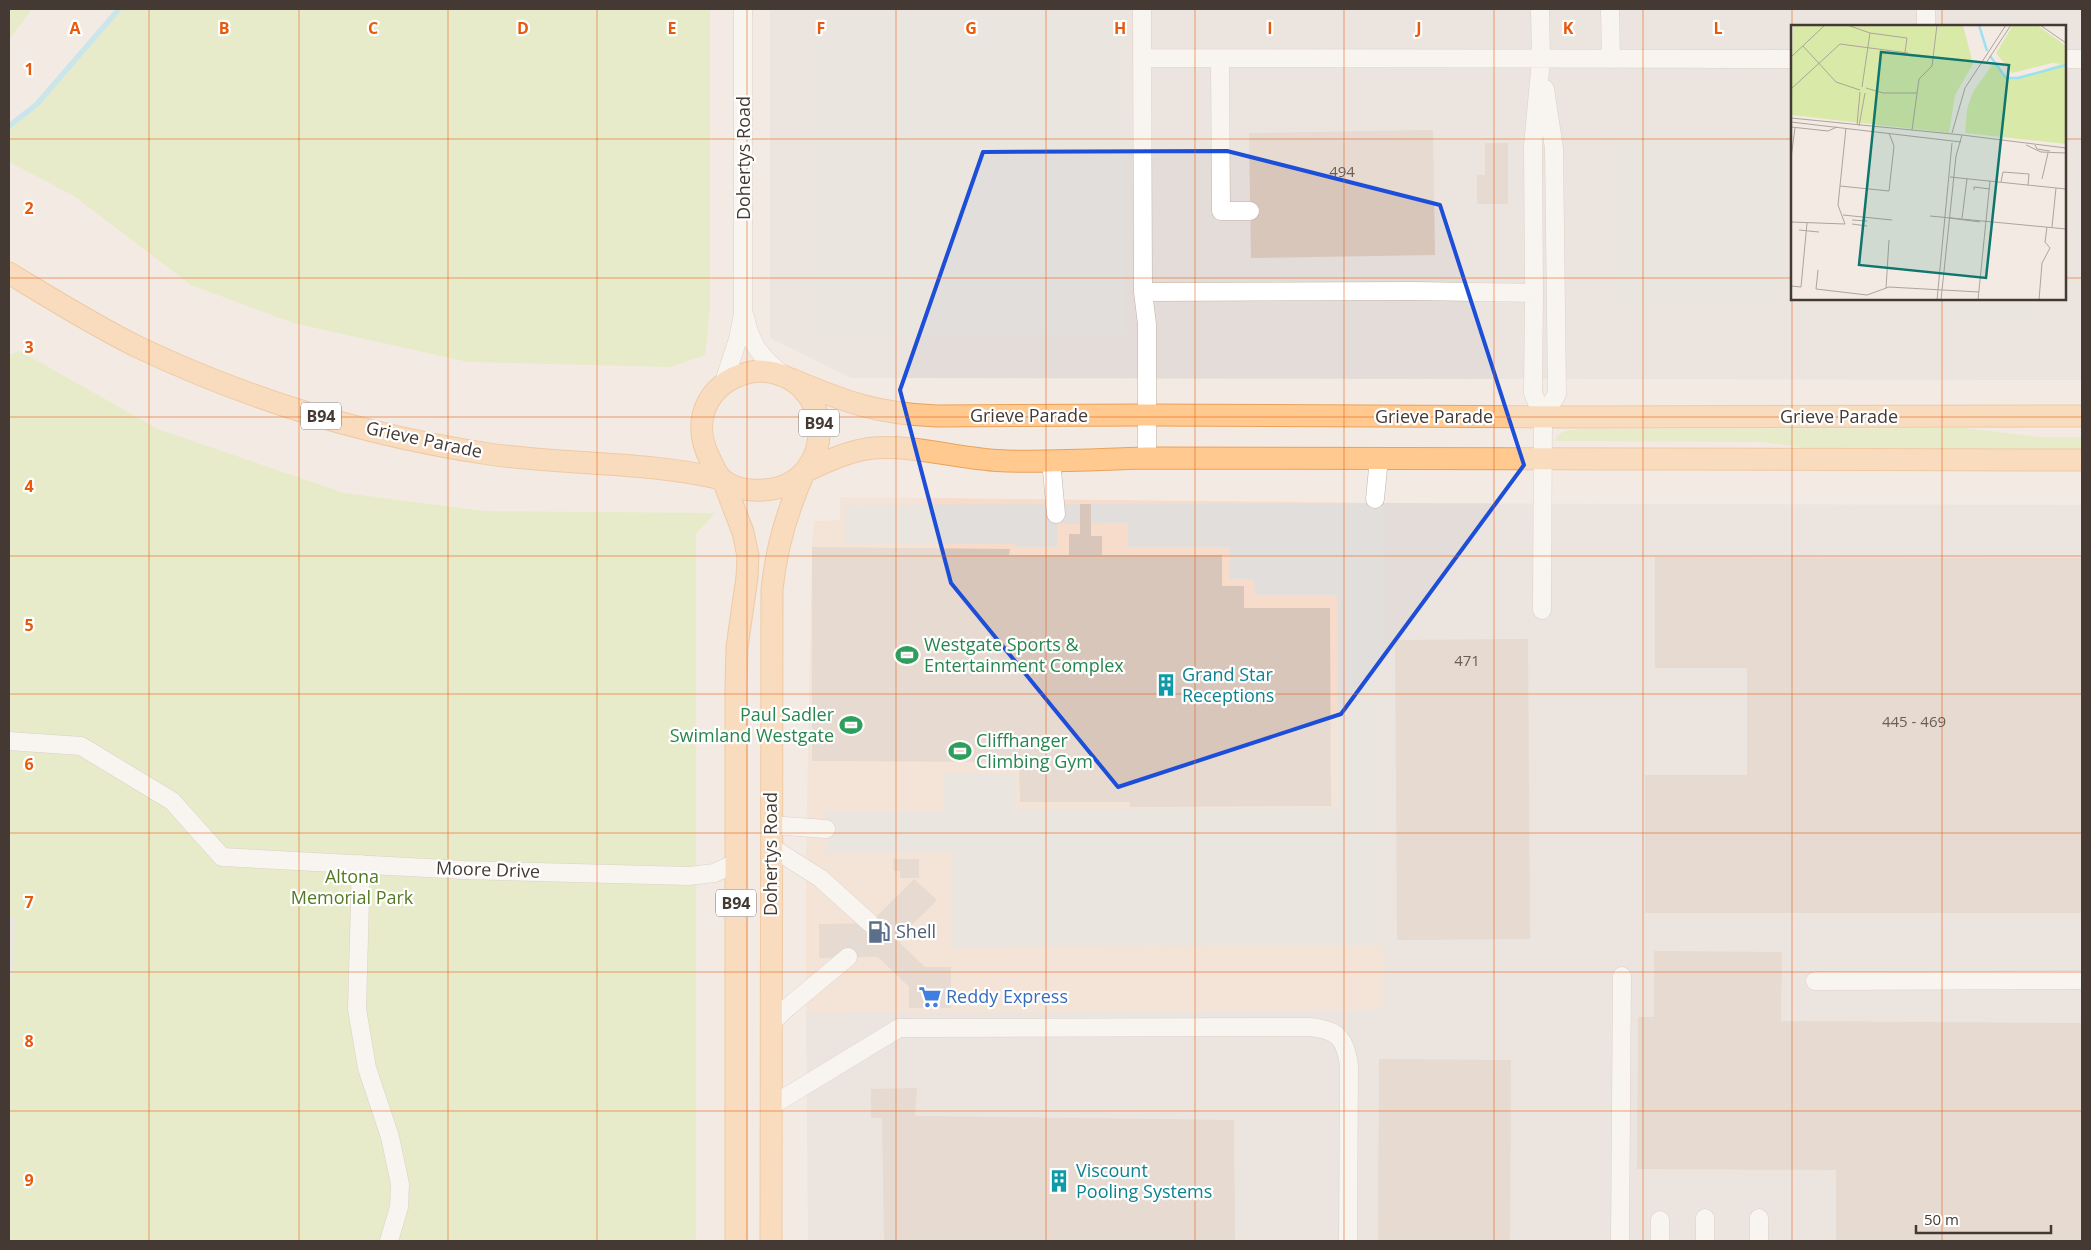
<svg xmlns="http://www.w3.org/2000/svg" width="2091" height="1250" font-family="'Open Sans',sans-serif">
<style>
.commercial{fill:#f7dccb}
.industrial{fill:#e4dcd8;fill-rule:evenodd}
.green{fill:#d9eaa8}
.parking{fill:#e2dedc}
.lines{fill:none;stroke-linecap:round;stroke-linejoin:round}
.stream{stroke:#9ae1f4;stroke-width:5.5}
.building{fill:#d8c6ba}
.minor-tunnel{stroke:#d0c8c0;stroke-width:18;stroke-dasharray:18 9;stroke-linecap:butt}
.minor-casing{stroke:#c1b3a8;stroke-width:19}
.major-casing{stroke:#eaa259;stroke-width:23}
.minor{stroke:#fff;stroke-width:18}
.major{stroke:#ffc98f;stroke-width:21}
.marked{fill:none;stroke:#1d4ed8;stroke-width:4;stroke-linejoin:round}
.grid{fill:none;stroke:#e8590c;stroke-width:1;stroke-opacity:0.55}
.labels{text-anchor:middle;stroke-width:4.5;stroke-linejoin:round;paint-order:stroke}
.number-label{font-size:15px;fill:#695d55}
.shield{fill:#fff;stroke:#7c7570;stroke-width:1}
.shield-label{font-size:16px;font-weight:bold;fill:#443a33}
.street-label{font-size:18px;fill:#443a33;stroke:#fff}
.leisure-label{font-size:18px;fill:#27864d;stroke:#fff;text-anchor:start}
.culture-label{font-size:18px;fill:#0d838f;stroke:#fff;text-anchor:start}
.park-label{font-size:18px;fill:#547923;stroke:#fff}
.service-label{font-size:18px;fill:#4e5e75;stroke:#fff;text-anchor:start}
.shop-label{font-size:18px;fill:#366cbe;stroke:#fff;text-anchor:start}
.inset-river{fill:none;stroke:#9ae1f4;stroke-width:2.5}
.inset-road{fill:none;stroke:#ada49d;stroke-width:1}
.view{fill:#0f766e;fill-opacity:0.15;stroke:#0f766e;stroke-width:2.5}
.inset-edge{fill:none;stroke:#443a33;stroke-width:2.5}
.grid-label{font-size:16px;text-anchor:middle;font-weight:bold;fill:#e8590c;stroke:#fff;stroke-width:4.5;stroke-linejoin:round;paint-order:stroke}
</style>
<rect width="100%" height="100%" fill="#f3ebe3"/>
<path class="commercial" d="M840,497L1384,503L1385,945L1383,1011L806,1013V847L812,547L814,521L840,520Z"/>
<path class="industrial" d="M770,9H2082V380L851,378L770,338ZM1792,26H2065V299H1792Z
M1384,503L2082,505V1241H808L806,1013L1383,1010Z"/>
<path class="green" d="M9,9H32L9,40Z
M119,9H710V309L705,355L671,367L468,362L293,323L191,285L74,196L9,162V126L36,105Z
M20,351L158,429L344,493L485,511L715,513L696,534V1241H9V355Z
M1964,428L2040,437H2082V450L1836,452L1762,442L1557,441L1556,439C1559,430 1570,431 1578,429Z"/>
<path class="parking" d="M808,9H1124L1126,335H809Z
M1792,128V299H2042L2043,320L1616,313L1609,130Z
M1384,503L1385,945L952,947L951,852L827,853L826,812H944V773H1015V809L1338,808L1337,595H1255L1254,579H1230V547H1128V523L1057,524V547H1015V544H845V505Z
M9,918H15L13,978L9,977Z"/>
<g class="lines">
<path class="stream" d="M9,126L36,105L119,9"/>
</g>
<path class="building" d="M1433,130L1435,255L1251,258L1249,133Z
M1485,143H1508V204H1477V175H1485Z
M1080,504H1091V536H1102V555H1222V586H1244V608H1330L1331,806L1130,807V802H1020L1019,767H1001V762L812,761V547L1010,549L1009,555H1069V534H1080Z
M1655,557L2082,558V913H1645V775H1747V668H1655Z
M1528,639L1530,939L1397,940L1395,640Z
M893,859H919V878H900V871H894Z
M914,879L937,900L897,940L925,967H951V1008H909V987L878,957L819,958V924L870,923Z
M1654,951L1782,952L1781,1021L2082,1023V1241H1836V1170L1637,1169L1638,1017H1654Z
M1379,1059L1511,1060L1510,1241H1378Z
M917,1088L915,1116L1234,1120L1235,1241H884L882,1118H871V1089Z"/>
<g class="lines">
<path class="minor-tunnel" d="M848,957L870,923"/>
<defs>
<path id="minor" d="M1142,9L1143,292L1147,324V458
M1540,9L1541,60L1533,146L1534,293L1533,393L1543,417L1542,610
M1610,9L1611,59
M1926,9V26
M1142,58L1792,59
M1220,59L1221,211H1250
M2065,59H2082
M1143,292L1413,291L1534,293
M745,317C750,344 763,360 785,376
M724,382L738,339L743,314V9
M1543,417L1557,394L1554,148L1545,89
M1051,460L1056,514
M1375,499L1379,458
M9,741L81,746L172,801L222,857L464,870L689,876L714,873L736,863
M771,825L826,829
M771,847L820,878L870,923
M361,864L357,1009L367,1068L390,1137L400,1184L399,1207L389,1241
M1815,981L2082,980
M771,1023L788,1007L848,957
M771,1106L899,1028L1310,1027C1338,1030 1345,1038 1349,1065L1348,1241
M1759,1218V1241
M1660,1220V1241
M1620,1241L1622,976
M1705,1241V1218"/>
<path id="major" d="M9,273C52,299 95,326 140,348C250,400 368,436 489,454C566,465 645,461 722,479
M758,371C839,373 838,486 764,490C751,491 735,489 724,481C717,476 713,466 710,459C688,417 712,376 758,371Z
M791,379C845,402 878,414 937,416L1147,415L1576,417L2082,416
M806,471C828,461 850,450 874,448C918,445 963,460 1007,461C1054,462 1101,459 1147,458L2082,460
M723,480L743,532L748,556L747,577L737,647L736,688V1241
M771,1241L772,590C776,548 787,511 804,473"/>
</defs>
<use href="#minor" class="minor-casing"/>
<use href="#major" class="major-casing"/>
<use href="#minor" class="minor"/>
<use href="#major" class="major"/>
</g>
<path d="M0 0H2091V1250H0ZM1227,151L1440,205L1524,465L1341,714L1118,787L951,583L900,390L983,152Z" fill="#f3ebe3" fill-opacity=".55" fill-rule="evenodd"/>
<path class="marked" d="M1227,151L1440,205L1524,465L1341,714L1118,787L951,583L900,390L983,152Z"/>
<path class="grid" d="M149,9V1241M299,9V1241M448,9V1241M597,9V1241M747,9V1241M896,9V1241M1046,9V1241M1195,9V1241M1344,9V1241M1494,9V1241M1643,9V1241M1792,9V26M1942,9V26M9,139H1792M2065,139H2082M9,278H1792M2065,278H2082M1792,299V1241M1942,299V1241M9,417H2082M9,556H2082M9,694H2082M9,833H2082M9,972H2082M9,1111H2082"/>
<defs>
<symbol id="stadium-bare" viewBox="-9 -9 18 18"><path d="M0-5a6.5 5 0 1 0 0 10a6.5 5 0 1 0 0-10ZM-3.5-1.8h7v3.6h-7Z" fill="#2e9e5b" stroke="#fff" stroke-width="2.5" paint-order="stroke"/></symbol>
<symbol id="building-bare" viewBox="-9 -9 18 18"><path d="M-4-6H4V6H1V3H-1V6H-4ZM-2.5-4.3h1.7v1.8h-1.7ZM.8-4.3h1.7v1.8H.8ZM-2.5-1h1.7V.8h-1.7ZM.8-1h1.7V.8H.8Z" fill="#0f9aa8" stroke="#fff" stroke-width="2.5" paint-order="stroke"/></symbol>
<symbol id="fuel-bare" viewBox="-9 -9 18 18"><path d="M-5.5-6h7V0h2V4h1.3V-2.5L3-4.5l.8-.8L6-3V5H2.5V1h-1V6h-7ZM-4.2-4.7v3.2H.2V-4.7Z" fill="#5c6f8a" stroke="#fff" stroke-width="2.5" paint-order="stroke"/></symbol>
<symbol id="supermarket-bare" viewBox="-9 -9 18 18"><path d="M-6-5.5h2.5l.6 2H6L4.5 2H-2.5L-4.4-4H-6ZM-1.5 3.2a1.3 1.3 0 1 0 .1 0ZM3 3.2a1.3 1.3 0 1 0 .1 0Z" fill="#3f7fe0" stroke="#fff" stroke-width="2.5" paint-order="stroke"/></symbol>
</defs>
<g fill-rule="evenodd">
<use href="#stadium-bare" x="891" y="639" width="32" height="32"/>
<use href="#building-bare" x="1150" y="669" width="32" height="32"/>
<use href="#stadium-bare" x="835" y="709" width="32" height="32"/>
<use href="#stadium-bare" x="944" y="735" width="32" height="32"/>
<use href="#fuel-bare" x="863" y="916" width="32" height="32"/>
<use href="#supermarket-bare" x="914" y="981" width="32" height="32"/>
<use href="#building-bare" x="1043" y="1165" width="32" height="32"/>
</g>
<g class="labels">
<g class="number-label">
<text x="1342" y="177">494</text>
<text x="1467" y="666">471</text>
<text x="1914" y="727">445 - 469</text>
</g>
<g class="shield">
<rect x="301" y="402.5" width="40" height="27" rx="4"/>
<rect x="799" y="409.5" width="40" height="27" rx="4"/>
<rect x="716" y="889.5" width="40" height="27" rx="4"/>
</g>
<g class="shield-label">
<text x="321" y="422">B94</text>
<text x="819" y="429">B94</text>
<text x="736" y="909">B94</text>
</g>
<g class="street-label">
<text transform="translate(744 158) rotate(-90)" y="6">Dohertys Road</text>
<text x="1029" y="422">Grieve Parade</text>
<text x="1434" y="423">Grieve Parade</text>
<text x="1839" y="423">Grieve Parade</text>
<text transform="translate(424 440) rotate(12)" y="6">Grieve Parade</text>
<text transform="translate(771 854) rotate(-90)" y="6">Dohertys Road</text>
<text transform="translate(488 870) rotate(2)" y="6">Moore Drive</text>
</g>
<g class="leisure-label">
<text x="924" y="651">Westgate Sports &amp;<tspan x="924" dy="21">Entertainment Complex</tspan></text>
<text x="834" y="721" text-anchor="end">Paul Sadler<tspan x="834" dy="21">Swimland Westgate</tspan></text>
<text x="976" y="747">Cliffhanger<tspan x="976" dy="21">Climbing Gym</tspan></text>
</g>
<g class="culture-label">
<text x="1182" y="681">Grand Star<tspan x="1182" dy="21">Receptions</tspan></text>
<text x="1076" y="1177">Viscount<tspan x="1076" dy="21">Pooling Systems</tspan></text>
</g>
<g class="park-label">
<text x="352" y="883">Altona<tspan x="352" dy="21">Memorial Park</tspan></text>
</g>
<g class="service-label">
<text x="896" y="938">Shell</text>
</g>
<g class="shop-label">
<text x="946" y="1003">Reddy Express</text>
</g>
</g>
<g transform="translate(1791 25)">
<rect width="275" height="275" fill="#f3ebe3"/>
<path d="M2,0H172L182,39L164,70L158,108L0,90ZM222,0H246L275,21V119L174,108L176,84L182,67L203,37L216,53H227L270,39L261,38L221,48L205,28Z" fill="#d9eaa8"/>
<path class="inset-river" d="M188,0L196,26M199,31L215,53H227L275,40"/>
<path class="inset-road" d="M56,0L79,8L116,13L114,27M249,0L275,18M12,21L45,57L69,65M0,32L34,0M195,38L220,0M71,62L79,8M75,63L92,68H126M0,64L49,19L117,28M0,93L171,110L165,131L150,275M0,97L170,117M66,100L69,67M68,101L74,68M0,102L37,106L46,102M121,105L128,54L141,41L146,0M161,108L174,63L215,0M171,110L275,123M235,120L250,127L275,128M244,120L246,124L259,126M0,133L4,103M159,152L275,164M251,154L257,128M210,157L212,147L238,149L237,160M49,161L98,166L103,121L98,108M183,165V162L199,164M52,190L101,195M139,191L275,204M159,193L189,197M171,193L176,154M61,195L76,196M0,197L54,199L47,180L55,103M61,199L76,201M261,202L265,163M8,205L28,207M27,245L25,264L76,270L98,262L188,267M0,261L10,262L16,198M95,263L98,215M146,275L161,118M187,275L199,156M248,275L251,238L259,223L254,217L256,202"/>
<path class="view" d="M90,27L218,40L195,253L68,240Z"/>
<rect width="275" height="275" class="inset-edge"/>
</g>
<g class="grid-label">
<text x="75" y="34">A</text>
<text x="224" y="34">B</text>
<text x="373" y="34">C</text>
<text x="523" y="34">D</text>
<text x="672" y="34">E</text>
<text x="821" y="34">F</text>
<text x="971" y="34">G</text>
<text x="1120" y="34">H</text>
<text x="1270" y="34">I</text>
<text x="1419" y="34">J</text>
<text x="1568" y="34">K</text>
<text x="1718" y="34">L</text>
<text x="29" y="75">1</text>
<text x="29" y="214">2</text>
<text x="29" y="353">3</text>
<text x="29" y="492">4</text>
<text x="29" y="631">5</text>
<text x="29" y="770">6</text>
<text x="29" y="908">7</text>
<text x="29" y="1047">8</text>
<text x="29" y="1186">9</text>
</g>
<rect width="2091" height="1250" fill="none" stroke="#443a33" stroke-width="20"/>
<path d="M1916 1225v8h135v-8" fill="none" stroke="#443a33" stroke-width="2.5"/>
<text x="1924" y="1225" font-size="15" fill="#443a33" stroke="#ffffff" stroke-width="4" paint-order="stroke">50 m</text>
</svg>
